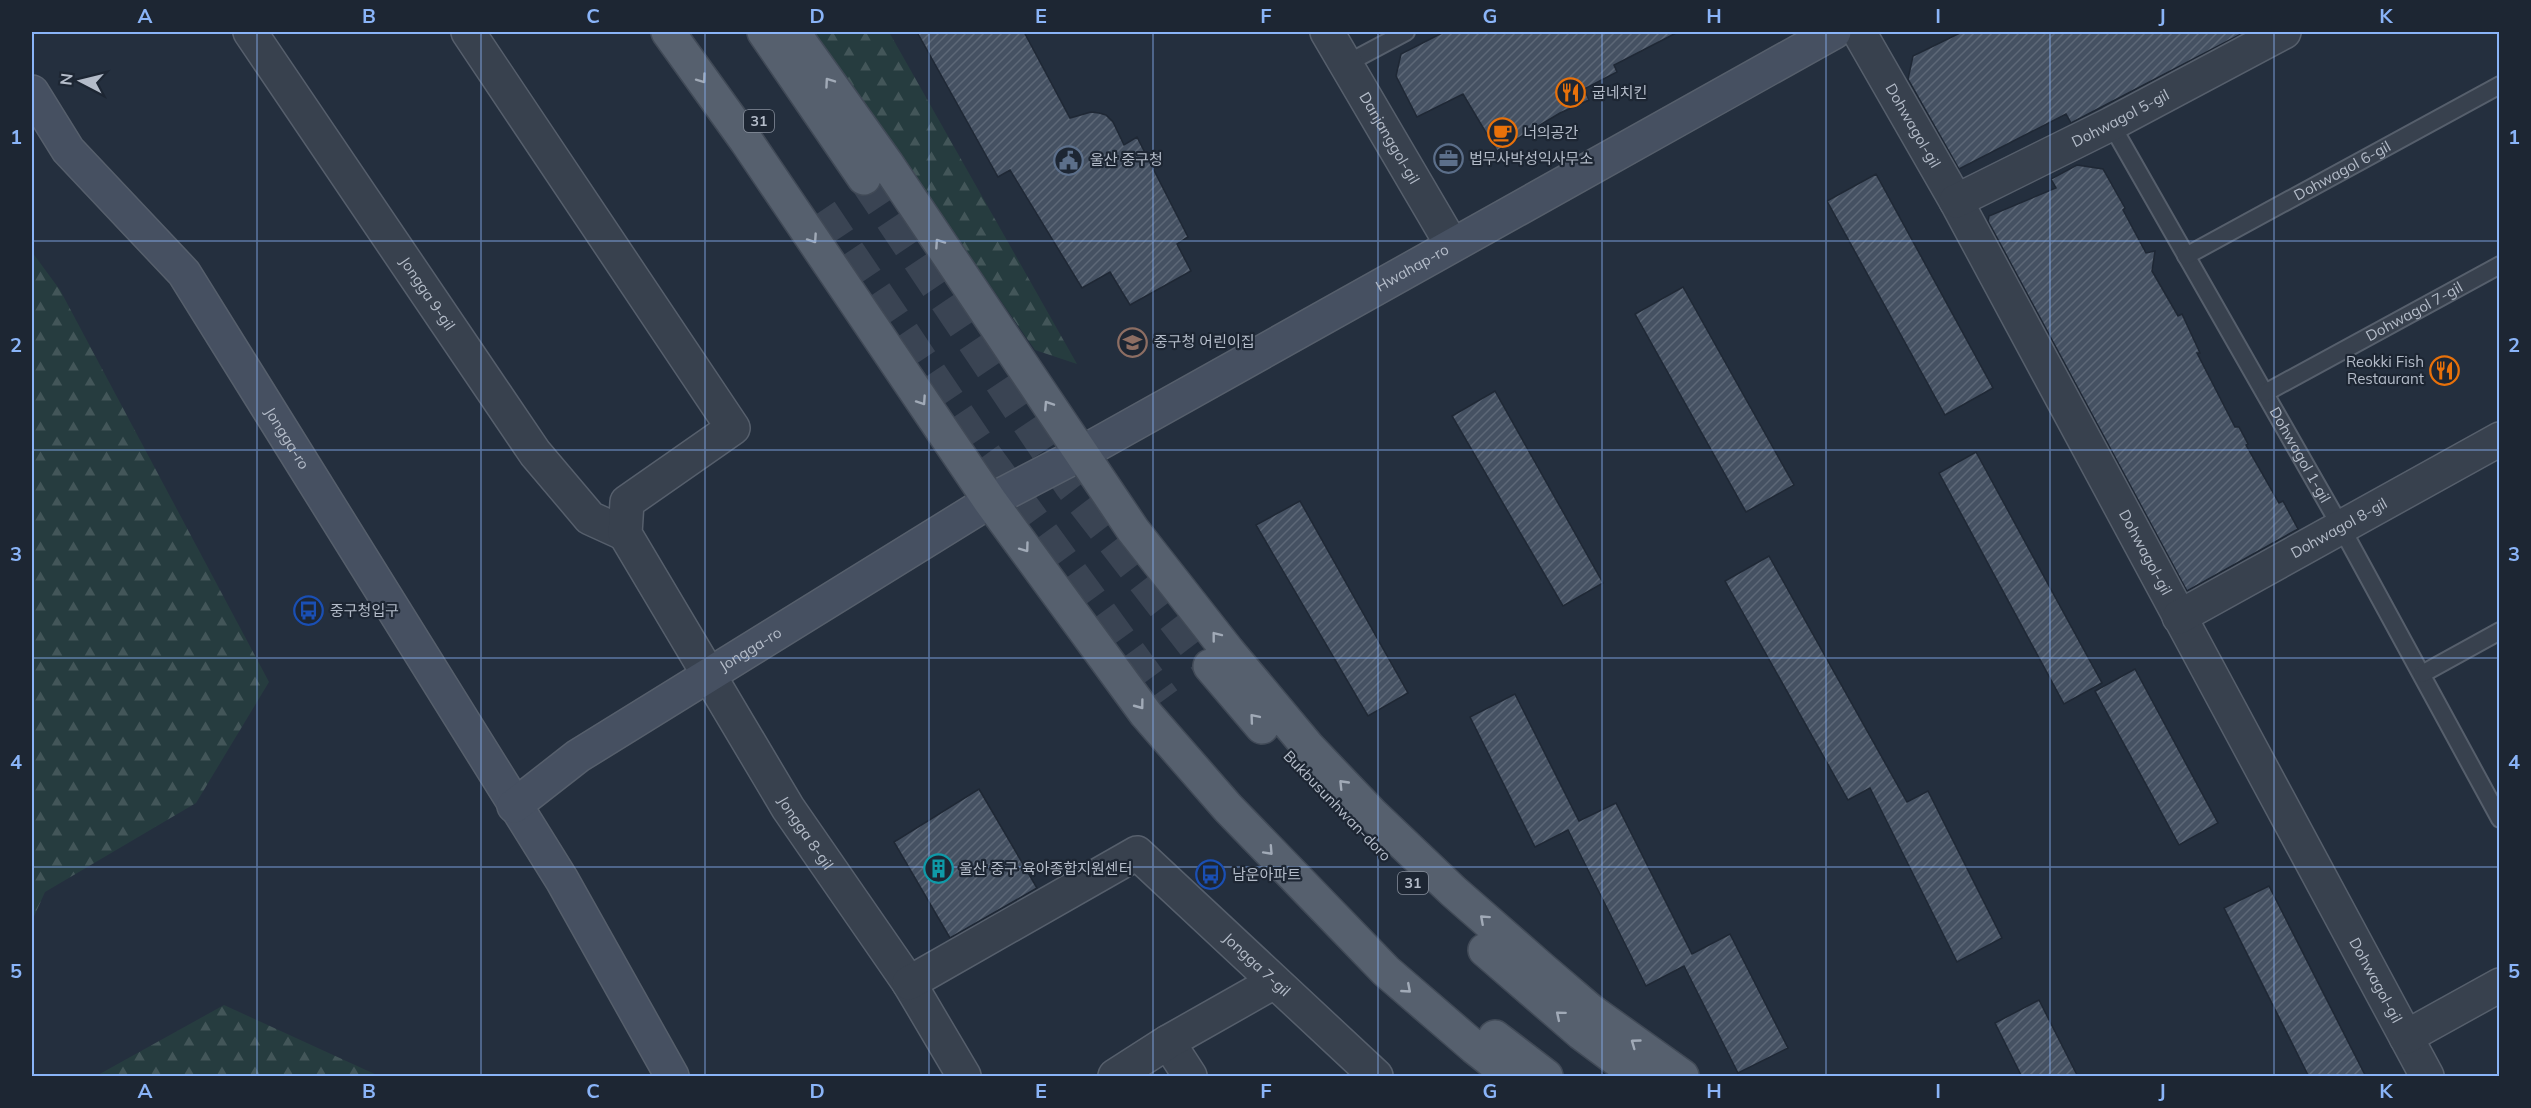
<svg xmlns="http://www.w3.org/2000/svg" width="2531" height="1108" font-family="Mulish,'Noto Sans KR',sans-serif">
<style>
.forest{fill:url(#forest-firs)}
.building{fill:url(#building-hatch);stroke:#1f2835;stroke-width:1.5}
.lines{fill:none;stroke-linecap:round;stroke-linejoin:round}
.primary-tunnel{stroke:#3a4453;stroke-width:33;stroke-dasharray:33 16;stroke-linecap:butt}
.service-casing{stroke:#565f6c;stroke-width:20}
.minor-casing{stroke:#565f6c;stroke-width:36}
.tertiary-casing{stroke:#565f6c;stroke-width:36}
.secondary-casing{stroke:#565f6c;stroke-width:36}
.primary-casing{stroke:#414a57;stroke-width:36}
.service{stroke:#38414e;stroke-width:16}
.minor{stroke:#38414e;stroke-width:33}
.tertiary{stroke:#38414e;stroke-width:33}
.secondary{stroke:#465061;stroke-width:33}
.primary{stroke:#56606e;stroke-width:33}
.oneway{stroke:#a1aab7}
.grid{fill:none;stroke:#8ab4f8;stroke-width:1.5;stroke-opacity:0.55}
.labels{text-anchor:middle;stroke-width:4.5;stroke-linejoin:round;paint-order:stroke}
.shield{fill:#1d2633;stroke:#878f9c;stroke-width:1.5}
.shield-label{font-size:14px;font-weight:bold;fill:#b4bcc9}
.poi-label{font-size:15px;fill:#b4bcc9;stroke:#1d2633;text-anchor:start}
.street-label{font-size:15px;fill:#b4bcc9;stroke:#1d2633}
.neatline{fill:none;stroke:#8ab4f8;stroke-width:2}
.grid-label{font-size:20px;text-anchor:middle;font-weight:bold;fill:#8ab4f8}
</style>
<defs>
<pattern id="forest-firs" width="22" height="20" patternUnits="userSpaceOnUse" patternTransform="scale(1.5)"><rect width="22" height="20" fill="#263c3f"/><path d="M5 1l3.5 6h-7zM16 11l3.5 6h-7z" fill="#435659"/></pattern>
<pattern id="building-hatch" width="6" height="6" patternUnits="userSpaceOnUse" patternTransform="scale(1.5)"><rect width="6" height="6" fill="#455162"/><path d="M-1 1l2-2M0 6l6-6M5 7l2-2" fill="none" stroke="#5d6877"/></pattern>
</defs>
<rect width="100%" height="100%" fill="#242f3e"/>
<path class="forest" d="M814,32H889L1077,364L1035,350Z
M32,252L60,290L269,682L196,803L45,892L32,921Z
M224,1005L379,1076H96Z"/>
<path class="building" d="M917,32H1024L1070,118L1091,112L1099,113L1106,115L1113,122L1124,145L1137,137L1188,237L1177,244L1191,271L1130,305L1110,272L1082,288L1010,170L998,177Z
M1444,32H1678L1614,65L1617,72L1584,89L1589,100L1560,113L1497,151L1463,94L1417,117L1396,76L1401,54Z
M1962,32H2245L2071,123L2066,114L1959,169L1908,79L1913,56Z
M2077,165L2103,169L2125,208L2123,210L2146,253L2155,251L2152,271L2178,316L2182,314L2200,353H2197L2235,427H2239L2248,444L2246,445L2279,503L2283,501L2298,529L2187,591L1988,221L1989,216L2056,188L2051,179Z
M1876,174L1993,388L1945,415L1827,201Z
M1683,287L1794,485L1746,512L1635,314Z
M1495,391L1603,583L1563,606L1452,416Z
M1976,452L2102,683L2064,704L1939,473Z
M1300,501L1408,693L1368,716L1256,525Z
M1769,556L1907,802L1928,791L2002,938L1957,962L1870,788L1848,800L1725,581Z
M2135,669L2218,823L2179,845L2095,691Z
M1515,694L1579,821L1616,803L1692,954L1730,934L1788,1048L1738,1073L1684,966L1646,986L1568,830L1535,847L1470,717Z
M979,789L1037,888L950,938L894,842Z
M2269,886L2366,1077H2309L2224,908Z
M2039,1000L2078,1077H2022L1995,1023Z"/>
<g class="lines">
<path class="primary-tunnel" d="M864,178L1071,486L1210,666
M821,211L983,452L1164,700"/>
<defs>
<g id="service">
<path d="M1346,64L1406,32"/>
<path id="s1" d="M2111,124L2341,527L2500,819"/>
<path id="s2" d="M2186,256L2500,85"/>
<path id="s3" d="M2265,393L2500,265"/>
<path d="M2422,674L2500,631"/>
</g>
<g id="minor">
<path id="s4" d="M250,32L535,453L590,518L625,534"/>
<path id="s5" d="M468,32L733,428L627,502L625,534L788,808L909,983L964,1076"/>
<path id="s6" d="M1859,32L1956,201L2427,1076"/>
<path id="s7" d="M1956,201L2111,124L2284,32"/>
<path id="s8" d="M2179,617L2500,439"/>
<path id="s9" d="M909,983L1137,853L1376,1076"/>
<path d="M2406,1037L2500,985"/>
<path d="M1168,1042L1190,1076"/>
<path d="M1115,1076L1168,1042L1274,982"/>
</g>
<g id="tertiary">
<path id="s10" d="M1327,32L1452,245"/>
</g>
<g id="secondary">
<path id="s11" d="M32,92L68,150L184,273L562,880L672,1076"/>
<path id="s12" d="M514,806L578,756L990,501L1080,454L1834,32"/>
</g>
<path id="primary" d="M668,32L747,142L990,501L1146,714L1228,808L1386,971L1474,1047L1511,1076
M764,32L864,178
M793,32L887,164L1133,530L1228,651L1309,748L1371,813L1453,891L1542,969L1591,1011L1682,1076
M1210,666L1262,727
M1485,950L1581,1033L1639,1076
M1495,1037L1546,1076"/>
</defs>
<use href="#service" class="service-casing"/>
<use href="#minor" class="minor-casing"/>
<use href="#tertiary" class="tertiary-casing"/>
<use href="#secondary" class="secondary-casing"/>
<use href="#primary" class="primary-casing"/>
<use href="#service" class="service"/>
<use href="#minor" class="minor"/>
<use href="#tertiary" class="tertiary"/>
<use href="#secondary" class="secondary"/>
<use href="#primary" class="primary"/>
</g>
<defs><path id="oneway-chevron" d="M-2-3.5L2.5 0L-2 3.5" fill="none" stroke-width="1.6" stroke-linecap="round" stroke-linejoin="round" transform="scale(1.5)"/></defs>
<g class="oneway">
<use href="#oneway-chevron" transform="translate(702 79) rotate(54)"/>
<use href="#oneway-chevron" transform="translate(829 82) rotate(-125)"/>
<use href="#oneway-chevron" transform="translate(813 239) rotate(56)"/>
<use href="#oneway-chevron" transform="translate(939 243) rotate(-124)"/>
<use href="#oneway-chevron" transform="translate(922 401) rotate(56)"/>
<use href="#oneway-chevron" transform="translate(1048 405) rotate(-123)"/>
<use href="#oneway-chevron" transform="translate(1025 548) rotate(54)"/>
<use href="#oneway-chevron" transform="translate(1216 636) rotate(-128)"/>
<use href="#oneway-chevron" transform="translate(1140 705) rotate(53)"/>
<use href="#oneway-chevron" transform="translate(1254 718) rotate(-130)"/>
<use href="#oneway-chevron" transform="translate(1343 784) rotate(-134)"/>
<use href="#oneway-chevron" transform="translate(1269 851) rotate(47)"/>
<use href="#oneway-chevron" transform="translate(1484 919) rotate(-138)"/>
<use href="#oneway-chevron" transform="translate(1407 989) rotate(41)"/>
<use href="#oneway-chevron" transform="translate(1560 1015) rotate(-140)"/>
<use href="#oneway-chevron" transform="translate(1635 1043) rotate(-144)"/>
</g>
<path class="grid" d="M257,32V1076M481,32V1076M705,32V1076M929,32V1076M1153,32V1076M1378,32V1076M1602,32V1076M1826,32V1076M2050,32V1076M2274,32V1076M32,241H2500M32,450H2500M32,658H2500M32,867H2500"/>
<defs>
<symbol id="restaurant-ring" viewBox="-11 -11 22 22"><circle r="9.5" fill="#1d2633" stroke="#e8710a" stroke-width="1.5"/><path d="M-5-6h1v4h1v-4h1v4h1v-4h1v5L-1.5 .5V6h-2V.5L-5-1ZM5-6V6H3V1.5H1.5Q1.5-4 5-6Z" fill="#e8710a"/></symbol>
<symbol id="cafe-ring" viewBox="-11 -11 22 22"><circle r="9.5" fill="#1d2633" stroke="#e8710a" stroke-width="1.5"/><path d="M-5.5-4.5H6V0H3Q3 3.5 0 3.5H-2.5Q-5.5 3.5-5.5 0ZM3-3.2v2h1.7v-2ZM-6 4.5H4V6H-6Z" fill="#e8710a"/></symbol>
<symbol id="office-ring" viewBox="-11 -11 22 22"><circle r="9.5" fill="#1d2633" stroke="#5c6f8a" stroke-width="1.5"/><path d="M-6-3h4V-5.5h4V-3h4V5H-6ZM-1-4.5V-3h2v-1.5ZM-6 0V1H6V0Z" fill="#5c6f8a"/></symbol>
<symbol id="civic-ring" viewBox="-11 -11 22 22"><circle r="9.5" fill="#1d2633" stroke="#5c6f8a" stroke-width="1.5"/><path d="M-.6-6.5H3V-4.5H.6V-3L4-1V1h2V6H-6V1h2V-1L-.6-3ZM-1.2 2.5V6h2.4V2.5Z" fill="#5c6f8a"/></symbol>
<symbol id="school-ring" viewBox="-11 -11 22 22"><circle r="9.5" fill="#1d2633" stroke="#8d6e63" stroke-width="1.5"/><path d="M0-5L7-2L0 1L-7-2ZM-4 1L0 2.5L4 1V4Q0 6-4 4Z" fill="#8d6e63"/></symbol>
<symbol id="bus-ring" viewBox="-11 -11 22 22"><circle r="9.5" fill="#1d2633" stroke="#1a4fb4" stroke-width="1.5"/><path d="M-5-6H5V4H4V6H2V4H-2V6H-4V4H-5ZM-3.5-4V0h7V-4ZM-3.5 1.2v1.5H-2V1.2ZM2 1.2v1.5H3.5V1.2Z" fill="#1a4fb4"/></symbol>
<symbol id="building-ring" viewBox="-11 -11 22 22"><circle r="9.5" fill="#1d2633" stroke="#0f9aa8" stroke-width="1.5"/><path d="M-4-6H4V6H1V3H-1V6H-4ZM-2.5-4.3h1.7v1.8h-1.7ZM.8-4.3h1.7v1.8H.8ZM-2.5-1h1.7V.8h-1.7ZM.8-1h1.7V.8H.8Z" fill="#0f9aa8"/></symbol>
</defs>
<g fill-rule="evenodd">
<use href="#restaurant-ring" x="1554" y="76" width="33" height="33"/>
<use href="#cafe-ring" x="1486" y="116" width="33" height="33"/>
<use href="#office-ring" x="1432" y="142" width="33" height="33"/>
<use href="#civic-ring" x="1052" y="144" width="33" height="33"/>
<use href="#school-ring" x="1116" y="326" width="33" height="33"/>
<use href="#restaurant-ring" x="2428" y="354" width="33" height="33"/>
<use href="#bus-ring" x="292" y="594" width="33" height="33"/>
<use href="#building-ring" x="922" y="852" width="33" height="33"/>
<use href="#bus-ring" x="1194" y="858" width="33" height="33"/>
</g>
<g class="labels">
<g class="shield">
<rect x="744" y="110" width="30" height="22" rx="4.5"/>
<rect x="1398" y="872" width="30" height="22" rx="4.5"/>
</g>
<g class="shield-label">
<text x="759" y="126">31</text>
<text x="1413" y="888">31</text>
</g>
<g class="poi-label">
<text x="1592" y="98">굽네치킨</text>
<text x="1523" y="138">너의공간</text>
<text x="1469" y="164">법무사박성익사무소</text>
<text x="1090" y="165">울산 중구청</text>
<text x="1154" y="347">중구청 어린이집</text>
<text x="2424" y="367" text-anchor="end">Reokki Fish<tspan x="2424" dy="17">Restaurant</tspan></text>
<text x="330" y="616">중구청입구</text>
<text x="959" y="874">울산 중구 육아종합지원센터</text>
<text x="1232" y="880">남운아파트</text>
</g>
<g class="street-label">
<text dy="5" stroke="none"><textPath href="#s7" startOffset="184">Dohwagol 5-gil</textPath></text>
<text dy="5" stroke="none"><textPath href="#s6" startOffset="108">Dohwagol-gil</textPath></text>
<text dy="5" stroke="none"><textPath href="#s10" startOffset="123">Danjanggol-gil</textPath></text>
<text dy="5" stroke="none"><textPath href="#s2" startOffset="178">Dohwagol 6-gil</textPath></text>
<text dy="5" stroke="none"><textPath href="#s12" startOffset="1048">Hwahap-ro</textPath></text>
<text dy="5" stroke="none"><textPath href="#s4" startOffset="316">Jongga 9-gil</textPath></text>
<text dy="5" stroke="none"><textPath href="#s3" startOffset="170">Dohwagol 7-gil</textPath></text>
<text dy="5" stroke="none"><textPath href="#s11" startOffset="432">Jongga-ro</textPath></text>
<text dy="5" stroke="none"><textPath href="#s1" startOffset="381">Dohwagol 1-gil</textPath></text>
<text dy="5" stroke="none"><textPath href="#s8" startOffset="183">Dohwagol 8-gil</textPath></text>
<text dy="5" stroke="none"><textPath href="#s6" startOffset="594">Dohwagol-gil</textPath></text>
<text dy="5" stroke="none"><textPath href="#s12" startOffset="284">Jongga-ro</textPath></text>
<text transform="translate(1337 806) rotate(46)" y="5">Bukbusunhwan-doro</text>
<text dy="5" stroke="none"><textPath href="#s5" startOffset="987">Jongga 8-gil</textPath></text>
<text dy="5" stroke="none"><textPath href="#s9" startOffset="426">Jongga 7-gil</textPath></text>
<text dy="5" stroke="none"><textPath href="#s6" startOffset="1080">Dohwagol-gil</textPath></text>
</g>
</g>
<rect width="2531" height="1108" fill="none" stroke="#1d2633" stroke-width="66"/>
<g transform="translate(81 81) rotate(277)" stroke="#1d2633" stroke-width="4.5" paint-order="stroke">
<path d="M0-4.5L10 22L0 15L-10 22Z" fill="#b4bcc9"/>
<text y="-9" font-size="16" font-weight="bold" text-anchor="middle" fill="#b4bcc9">N</text>
</g>
<rect x="33" y="33" width="2465" height="1042" class="neatline"/>
<g class="grid-label">
<text x="145" y="23">A</text>
<text x="369" y="23">B</text>
<text x="593" y="23">C</text>
<text x="817" y="23">D</text>
<text x="1041" y="23">E</text>
<text x="1266" y="23">F</text>
<text x="1490" y="23">G</text>
<text x="1714" y="23">H</text>
<text x="1938" y="23">I</text>
<text x="2162" y="23">J</text>
<text x="2386" y="23">K</text>
<text x="16" y="144">1</text>
<text x="2514" y="144">1</text>
<text x="16" y="352">2</text>
<text x="2514" y="352">2</text>
<text x="16" y="561">3</text>
<text x="2514" y="561">3</text>
<text x="16" y="769">4</text>
<text x="2514" y="769">4</text>
<text x="16" y="978">5</text>
<text x="2514" y="978">5</text>
<text x="145" y="1098">A</text>
<text x="369" y="1098">B</text>
<text x="593" y="1098">C</text>
<text x="817" y="1098">D</text>
<text x="1041" y="1098">E</text>
<text x="1266" y="1098">F</text>
<text x="1490" y="1098">G</text>
<text x="1714" y="1098">H</text>
<text x="1938" y="1098">I</text>
<text x="2162" y="1098">J</text>
<text x="2386" y="1098">K</text>
</g>
</svg>
